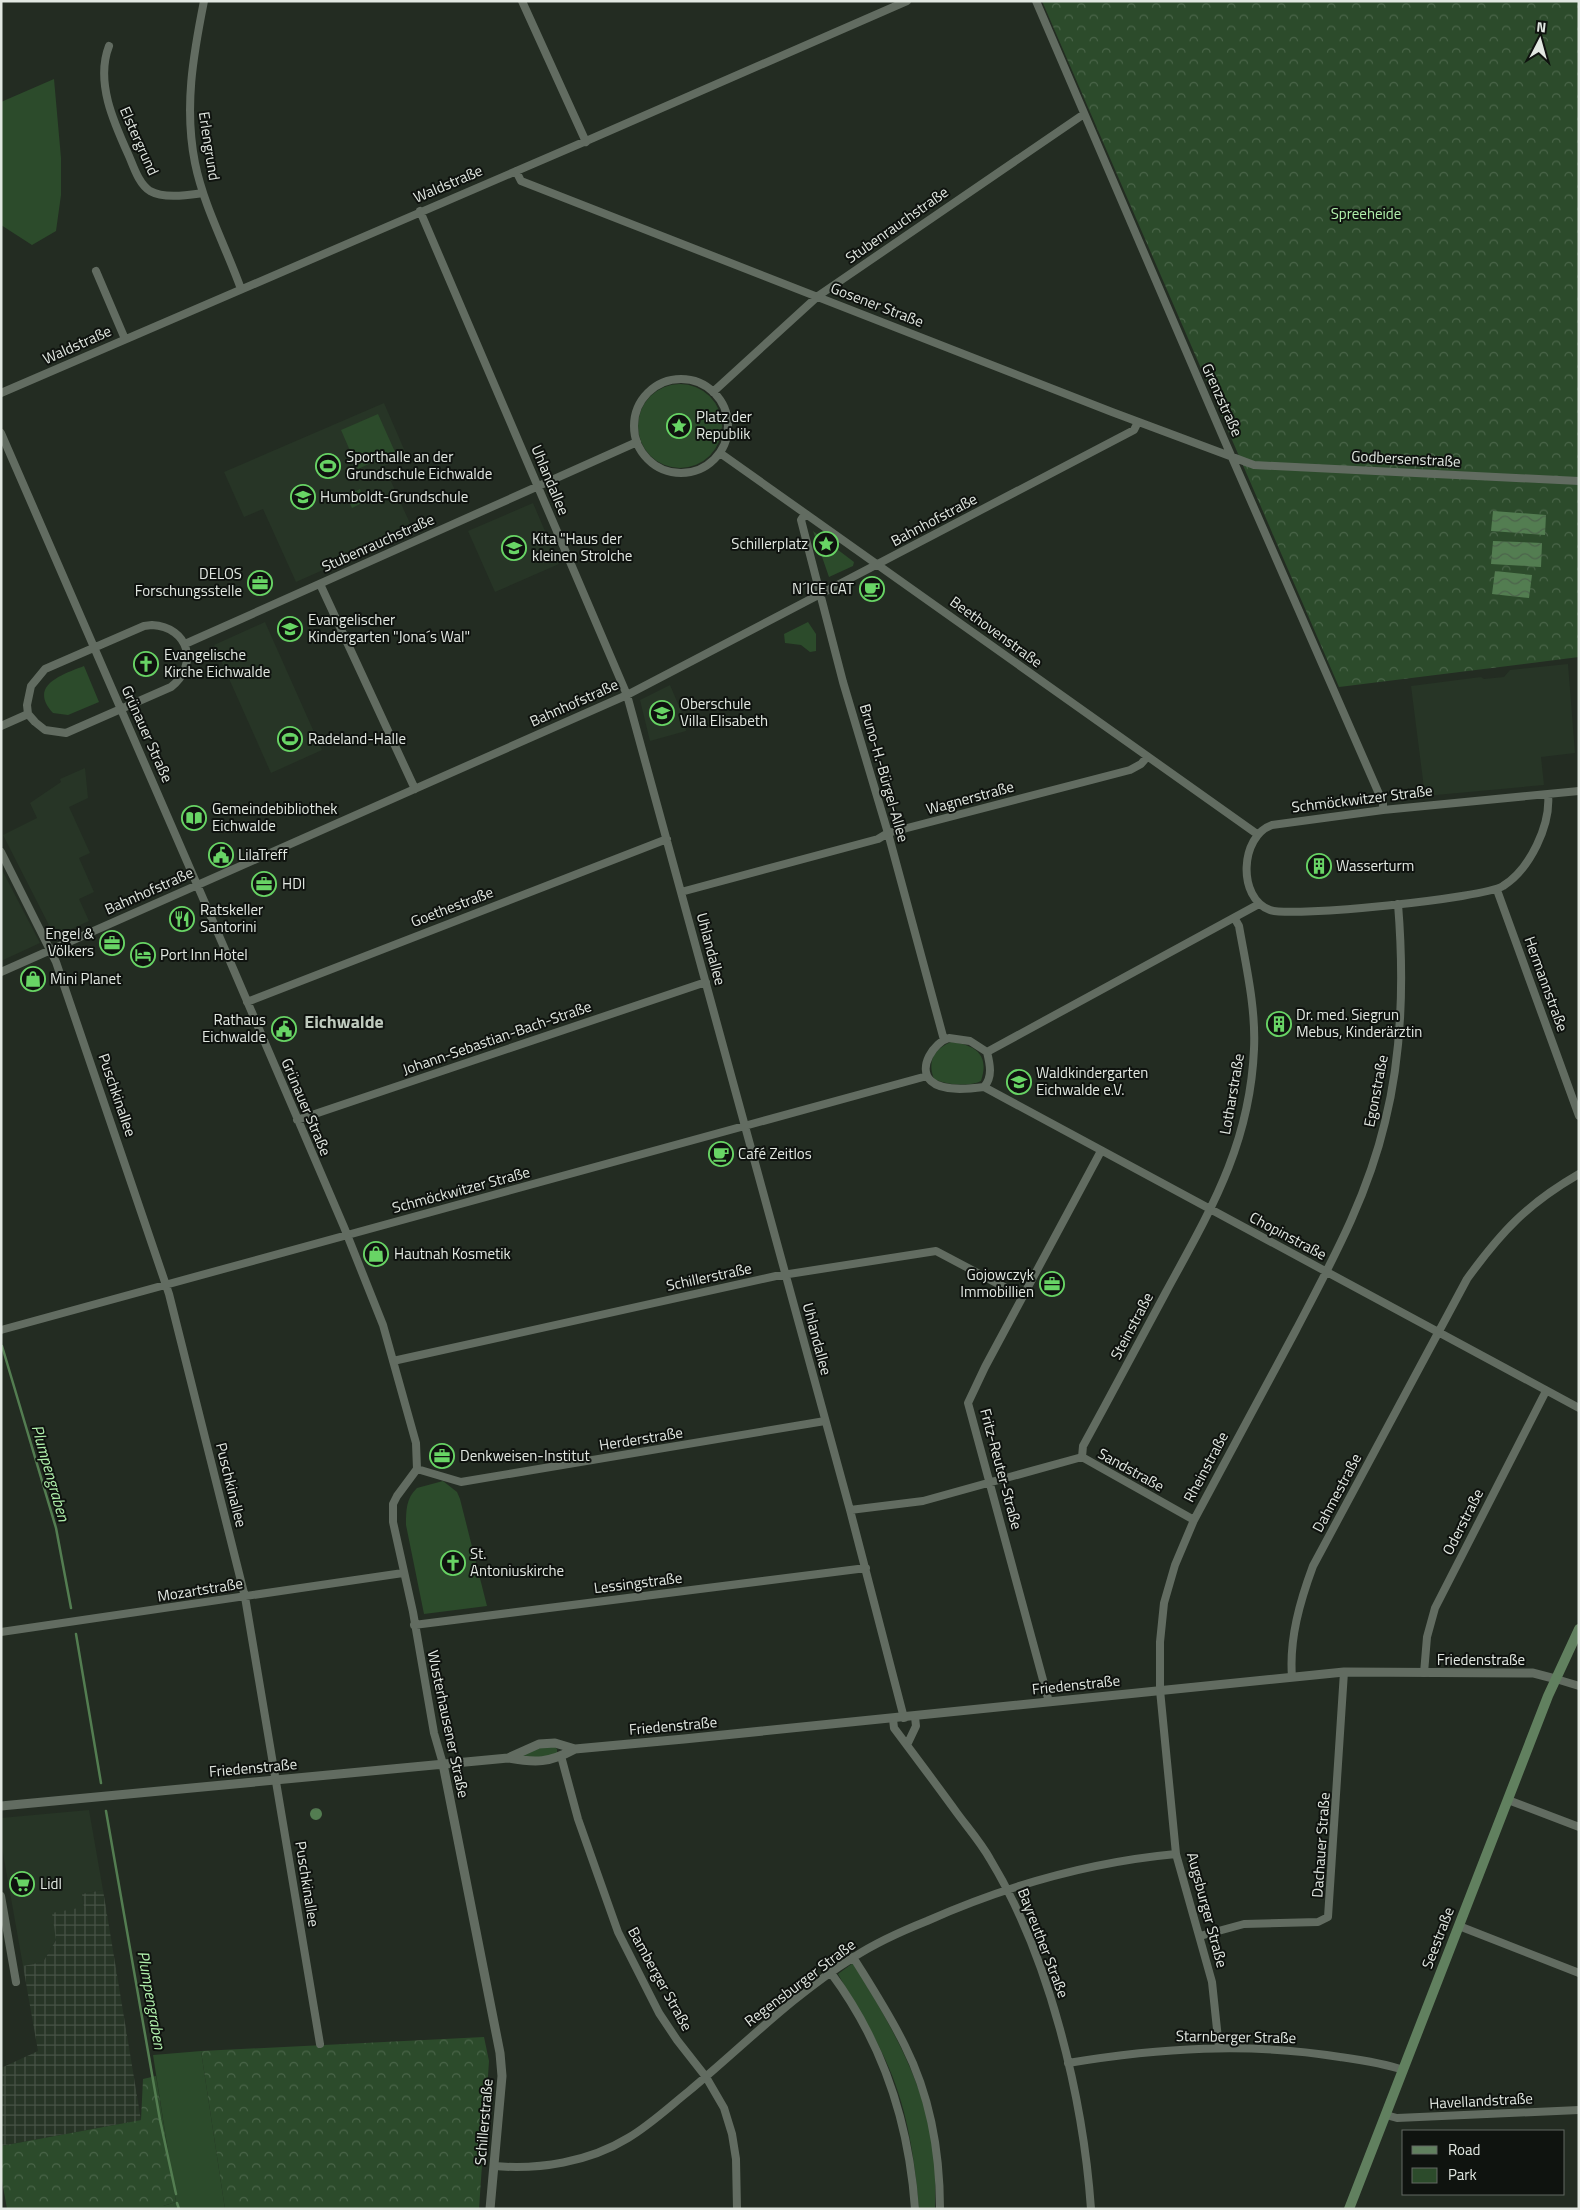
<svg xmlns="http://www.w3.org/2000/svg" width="1580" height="2210" font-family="'Titillium Web',sans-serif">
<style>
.built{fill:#273526}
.industrial{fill:url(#industrial-grid)}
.green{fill:#2c4b2b}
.forest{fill:url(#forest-crowns)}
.water{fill:url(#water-waves)}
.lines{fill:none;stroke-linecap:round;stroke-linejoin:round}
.stream{stroke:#537d51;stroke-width:2.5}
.minor{stroke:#626c61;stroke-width:8}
.tertiary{stroke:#626c61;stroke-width:9}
.secondary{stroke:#61805f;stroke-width:10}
.labels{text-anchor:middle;stroke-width:4;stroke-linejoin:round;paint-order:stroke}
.street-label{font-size:15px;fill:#e2e8e2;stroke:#0f130f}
.park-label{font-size:15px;fill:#b1f0ac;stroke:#0f130f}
.poi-label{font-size:15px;fill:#e2e8e2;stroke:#0f130f;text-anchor:start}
.water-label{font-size:16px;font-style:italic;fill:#b0f0ac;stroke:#0f130f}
.quarter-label{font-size:18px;font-weight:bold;fill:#bec9bd;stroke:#0f130f}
</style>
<defs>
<pattern id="industrial-grid" width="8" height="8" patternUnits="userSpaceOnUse" patternTransform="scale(1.25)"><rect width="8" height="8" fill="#273526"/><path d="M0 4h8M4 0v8" fill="none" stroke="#465245"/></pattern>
<pattern id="forest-crowns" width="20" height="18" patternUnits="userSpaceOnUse" patternTransform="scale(1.25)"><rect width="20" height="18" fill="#2c4b2b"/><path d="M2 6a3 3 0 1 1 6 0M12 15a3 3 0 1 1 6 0" fill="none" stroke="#4a6549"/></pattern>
<pattern id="water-waves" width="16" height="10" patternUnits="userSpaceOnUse" patternTransform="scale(1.25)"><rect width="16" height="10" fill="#537d51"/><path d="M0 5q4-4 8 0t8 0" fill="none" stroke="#4c644b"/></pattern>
</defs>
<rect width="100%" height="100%" fill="#232c22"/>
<path class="built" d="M384,403L407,456L384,466L413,530L296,582L263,509L244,517L224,472Z
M533,503L559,564L495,592L468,531Z
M265,622L322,750L271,773L214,645Z
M1568,664L1575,753L1541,757L1544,785L1425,796L1411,686L1481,677L1484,679L1504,677L1510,670Z
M670,685L684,718L686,731L650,741L640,700Z
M85,768L88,798L69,807L90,853L79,858L94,892L79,899L89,921L58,935L53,933L3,835L37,818L30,803L61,782L60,779Z
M1,868L40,943L1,961Z
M89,1810L103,1890L82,1894L84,1907L56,1940L43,1962L23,1966L1,1842V1818Z"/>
<path class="industrial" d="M103,1890L141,2120L1,2146V2068L38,2051L23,1966L43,1962L56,1940L52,1913L84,1907L82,1894Z"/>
<path class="green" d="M54,79L61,158V195L56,231L32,245L1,225V102Z
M638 426a42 42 0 1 1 84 0a42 42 0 1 1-84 0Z
M378,414L395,452L358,469L341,430Z
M360,489L366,501L352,508L346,496Z
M813,531L854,562L853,566L829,577Z
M808,622L816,634V651L810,652L801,645L785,643L784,634Z
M84,666L99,702L68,715L53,713C27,685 64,674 84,666Z
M951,1042C975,1045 990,1054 981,1081C969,1087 946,1085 934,1079C927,1061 934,1049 951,1042Z
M443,1481L457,1492L460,1499L487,1606L424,1614L406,1525C406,1511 406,1498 417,1488Z
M554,1746L557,1749V1753L546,1758L519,1757L528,1749Z
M853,1963C891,2025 929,2089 935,2163C936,2178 935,2194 935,2209H919C915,2161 908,2112 889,2068C875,2035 855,2005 838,1974Z
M201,2051L225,2209H163V2206L176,2202L153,2055Z"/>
<path class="forest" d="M1042,1H1579V657L1339,687Z
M484,2037L489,2061L479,2209H225L201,2051Z
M156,2076L176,2202L163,2206V2209H7L1,2175V2146L141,2120L143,2079Z"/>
<path class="water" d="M1493,511L1546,515L1545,535L1491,531Z
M1493,541L1542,543L1541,567L1491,564Z
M1495,571L1532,575L1529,598L1492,594Z
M310 1814a6 6 0 1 1 12 0a6 6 0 1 1-12 0Z"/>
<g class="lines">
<path class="stream" d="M2,1346L56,1528L71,1608
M76,1634L101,1783
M106,1811L160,2120L176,2194
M177,2203L179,2209"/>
<path class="minor" d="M204,1C193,56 184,108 195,163C204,207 226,247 241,289
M522,1L586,142
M1036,1L1223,437L1383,803V810
M109,46C95,82 114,123 129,156C134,168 139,184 150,191C164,199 188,195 203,193
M516,171L521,181L1112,412L1254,465L1579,481
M420,211L627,695L850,1510L904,1718
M96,271L125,339
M634 426a47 47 0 1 1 94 0a47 47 0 1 1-94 0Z
M713,392L818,296L1084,114
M1,393C303,262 606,134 907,1
M1,433L202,896L344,1227L383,1325L416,1443L417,1469L397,1496L393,1504V1522L413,1612L434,1733L443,1764
M720,453L1257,834
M805,514L801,520L843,682L888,833L944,1040
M320,584L415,789
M152,625C189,627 199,665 171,687L66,733L45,730L35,722L28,714L27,705L31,686L45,669L144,626Z
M185,644L637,442
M1,726L28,714
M1548,794C1551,825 1530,869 1503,886C1485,898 1291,918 1270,910C1237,898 1240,836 1272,825L1383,810L1579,791
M1,852L56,962L169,1294L245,1597L320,2044
M1497,890L1579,1116
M681,892L878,839L888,833L1130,770L1141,764L1147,757
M1,972L627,695L1134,430L1138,422
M247,1002L667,839
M949,1038L970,1041L987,1052C990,1064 993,1077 984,1087C969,1089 943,1092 931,1081C917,1068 934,1042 949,1038Z
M987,1052L1259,904
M984,1087L1579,1408
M297,1120L706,982
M1,1330L927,1076
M393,1361L776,1276L936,1251L1023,1297
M1082,1457L1083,1446C1111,1395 1138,1344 1166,1292C1210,1211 1250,1145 1254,1049C1256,1008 1246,966 1239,926L1235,919
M1082,1457L1194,1520
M417,1469L461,1482L825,1421
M850,1510L923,1501L1082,1457
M414,1625L866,1568
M1,1632L403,1573
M1424,1673L1427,1637L1435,1608L1546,1391
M1292,1677C1289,1639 1300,1601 1313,1566L1467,1279C1501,1232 1527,1204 1579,1174
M1556,1679L1579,1686
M1049,1702L968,1403L985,1367L1101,1151
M893,1719L894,1728C915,1756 936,1784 957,1813C968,1828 981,1843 990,1859C1049,1956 1083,2096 1091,2209
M907,1745L916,1726L915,1717
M561,1756L578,1819L618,1932L659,2013L677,2040L706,2077L724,2108L732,2134L736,2159L737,2209
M1508,1800L1579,1827
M1,1896L16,1982
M1459,1926L1579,1973
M1200,1936L1244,1924L1318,1922L1328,1917L1344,1672
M853,1957C871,1986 890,2015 905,2046C930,2096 940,2154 940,2209
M831,1973C883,2043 909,2123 915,2209
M1219,2048L1212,1982L1176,1854L1160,1690V1642L1164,1603L1175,1565L1194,1520C1228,1457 1262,1393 1296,1330C1332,1261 1367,1198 1385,1122C1403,1050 1404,977 1398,904
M1068,2063C1159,2048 1249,2042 1340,2057C1361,2060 1383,2063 1403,2070
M1386,2115L1397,2118L1579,2110
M494,2166C539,2170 589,2162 628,2138C650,2125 669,2107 689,2091C743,2046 794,1994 854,1957C877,1942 902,1931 927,1921C1006,1886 1090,1862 1176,1854"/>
<path class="tertiary" d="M508,1758L539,1744L555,1743L575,1749L684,1739L1344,1672L1533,1673L1556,1679
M443,1764L500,2053L502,2076L490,2209
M1,1806L508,1758C536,1763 549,1763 575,1749"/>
<path class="secondary" d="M1349,2209L1548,1696L1579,1629"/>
</g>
<defs>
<symbol id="sight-ring" viewBox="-11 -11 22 22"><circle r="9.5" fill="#0f130f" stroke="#68d465" stroke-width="1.5"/><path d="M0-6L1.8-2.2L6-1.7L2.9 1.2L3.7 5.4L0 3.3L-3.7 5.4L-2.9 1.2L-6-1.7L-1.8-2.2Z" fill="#68d465"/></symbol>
<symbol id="stadium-ring" viewBox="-11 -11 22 22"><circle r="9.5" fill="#0f130f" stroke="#68d465" stroke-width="1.5"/><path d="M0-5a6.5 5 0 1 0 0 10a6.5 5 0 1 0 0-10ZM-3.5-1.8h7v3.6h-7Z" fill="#68d465"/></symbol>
<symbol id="school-ring" viewBox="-11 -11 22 22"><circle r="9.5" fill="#0f130f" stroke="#68d465" stroke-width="1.5"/><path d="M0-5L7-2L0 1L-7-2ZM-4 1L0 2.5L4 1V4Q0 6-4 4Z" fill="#68d465"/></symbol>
<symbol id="office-ring" viewBox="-11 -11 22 22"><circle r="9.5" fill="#0f130f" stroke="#68d465" stroke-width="1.5"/><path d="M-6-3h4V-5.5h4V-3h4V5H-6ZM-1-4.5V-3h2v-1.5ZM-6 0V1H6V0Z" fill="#68d465"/></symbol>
<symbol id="cafe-ring" viewBox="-11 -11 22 22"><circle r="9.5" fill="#0f130f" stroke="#68d465" stroke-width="1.5"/><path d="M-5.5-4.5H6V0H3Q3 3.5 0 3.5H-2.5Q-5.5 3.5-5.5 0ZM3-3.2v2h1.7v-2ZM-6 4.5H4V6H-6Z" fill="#68d465"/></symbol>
<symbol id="church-ring" viewBox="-11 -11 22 22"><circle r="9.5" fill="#0f130f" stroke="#68d465" stroke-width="1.5"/><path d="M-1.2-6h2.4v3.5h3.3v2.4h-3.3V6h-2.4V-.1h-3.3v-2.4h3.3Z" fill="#68d465"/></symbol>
<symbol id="library-ring" viewBox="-11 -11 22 22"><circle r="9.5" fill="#0f130f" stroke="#68d465" stroke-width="1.5"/><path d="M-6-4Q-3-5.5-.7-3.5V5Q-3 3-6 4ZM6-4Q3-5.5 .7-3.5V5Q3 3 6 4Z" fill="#68d465"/></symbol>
<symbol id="civic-ring" viewBox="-11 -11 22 22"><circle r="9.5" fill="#0f130f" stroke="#68d465" stroke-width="1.5"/><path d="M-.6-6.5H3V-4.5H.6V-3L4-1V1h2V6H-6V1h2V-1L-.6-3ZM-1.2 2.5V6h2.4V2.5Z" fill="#68d465"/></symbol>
<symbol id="building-ring" viewBox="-11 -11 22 22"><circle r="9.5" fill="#0f130f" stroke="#68d465" stroke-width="1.5"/><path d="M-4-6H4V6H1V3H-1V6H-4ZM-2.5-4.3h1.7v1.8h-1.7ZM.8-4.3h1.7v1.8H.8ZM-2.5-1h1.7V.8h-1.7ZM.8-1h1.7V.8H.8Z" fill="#68d465"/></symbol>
<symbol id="restaurant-ring" viewBox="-11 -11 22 22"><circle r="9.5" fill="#0f130f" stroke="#68d465" stroke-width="1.5"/><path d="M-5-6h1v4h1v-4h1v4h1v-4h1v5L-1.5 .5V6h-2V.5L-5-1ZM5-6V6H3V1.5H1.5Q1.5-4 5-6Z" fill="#68d465"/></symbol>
<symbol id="hotel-ring" viewBox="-11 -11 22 22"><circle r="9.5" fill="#0f130f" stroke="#68d465" stroke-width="1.5"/><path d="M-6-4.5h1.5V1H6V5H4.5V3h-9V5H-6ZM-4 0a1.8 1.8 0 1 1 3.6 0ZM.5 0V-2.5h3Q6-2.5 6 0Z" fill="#68d465"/></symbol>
<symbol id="shop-ring" viewBox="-11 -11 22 22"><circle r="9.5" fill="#0f130f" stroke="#68d465" stroke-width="1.5"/><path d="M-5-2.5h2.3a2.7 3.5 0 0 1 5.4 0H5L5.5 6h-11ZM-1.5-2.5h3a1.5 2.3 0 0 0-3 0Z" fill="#68d465"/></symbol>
<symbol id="supermarket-ring" viewBox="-11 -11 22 22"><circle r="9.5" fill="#0f130f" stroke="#68d465" stroke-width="1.5"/><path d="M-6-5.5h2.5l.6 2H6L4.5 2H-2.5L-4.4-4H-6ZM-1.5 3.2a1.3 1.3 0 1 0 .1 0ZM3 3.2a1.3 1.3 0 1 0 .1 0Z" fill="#68d465"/></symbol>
</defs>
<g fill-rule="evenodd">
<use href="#sight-ring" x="665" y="412" width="28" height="28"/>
<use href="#stadium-ring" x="314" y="452" width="28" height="28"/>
<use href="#school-ring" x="289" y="483" width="28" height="28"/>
<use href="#sight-ring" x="812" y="530" width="28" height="28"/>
<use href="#school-ring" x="500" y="534" width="28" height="28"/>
<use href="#office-ring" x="246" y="569" width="28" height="28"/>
<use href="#cafe-ring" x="858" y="575" width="28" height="28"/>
<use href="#school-ring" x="276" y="615" width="28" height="28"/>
<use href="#church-ring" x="132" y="650" width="28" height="28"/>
<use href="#school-ring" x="648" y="699" width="28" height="28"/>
<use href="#stadium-ring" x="276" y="725" width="28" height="28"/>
<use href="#library-ring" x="180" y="804" width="28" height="28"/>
<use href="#civic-ring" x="207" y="841" width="28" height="28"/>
<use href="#building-ring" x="1305" y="852" width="28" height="28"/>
<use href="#office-ring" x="250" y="870" width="28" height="28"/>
<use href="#restaurant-ring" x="168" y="905" width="28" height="28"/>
<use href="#office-ring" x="98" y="929" width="28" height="28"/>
<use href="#hotel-ring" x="129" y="941" width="28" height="28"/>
<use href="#shop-ring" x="19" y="965" width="28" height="28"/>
<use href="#building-ring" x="1265" y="1010" width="28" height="28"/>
<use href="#civic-ring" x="270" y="1015" width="28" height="28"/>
<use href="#school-ring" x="1005" y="1068" width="28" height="28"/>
<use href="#cafe-ring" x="707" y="1140" width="28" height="28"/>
<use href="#shop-ring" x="362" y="1240" width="28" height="28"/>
<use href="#office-ring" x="1038" y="1270" width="28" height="28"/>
<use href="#office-ring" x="428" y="1442" width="28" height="28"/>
<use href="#church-ring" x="439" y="1549" width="28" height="28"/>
<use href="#supermarket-ring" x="8" y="1870" width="28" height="28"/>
</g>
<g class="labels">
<g class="street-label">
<text transform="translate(139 141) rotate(66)" y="5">Elstergrund</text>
<text transform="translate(209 146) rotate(81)" y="5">Erlengrund</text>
<text transform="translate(448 184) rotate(-23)" y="5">Waldstraße</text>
<text transform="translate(897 225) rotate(-35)" y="5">Stubenrauchstraße</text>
<text transform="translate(877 305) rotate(21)" y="5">Gosener Straße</text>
<text transform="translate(77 345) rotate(-24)" y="5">Waldstraße</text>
<text transform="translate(1222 400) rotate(66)" y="5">Grenzstraße</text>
<text transform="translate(1406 459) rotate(3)" y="5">Godbersenstraße</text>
<text transform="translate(550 480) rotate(67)" y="5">Uhlandallee</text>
<text transform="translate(934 520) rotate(-28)" y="5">Bahnhofstraße</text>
<text transform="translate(378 543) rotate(-24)" y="5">Stubenrauchstraße</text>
<text transform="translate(996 632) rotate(36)" y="5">Beethovenstraße</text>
<text transform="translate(574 703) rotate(-24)" y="5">Bahnhofstraße</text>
<text transform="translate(147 734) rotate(66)" y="5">Grünauer Straße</text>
<text transform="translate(884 773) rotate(74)" y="5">Bruno-H.-Bürgel-Allee</text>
<text transform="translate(970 798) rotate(-15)" y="5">Wagnerstraße</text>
<text transform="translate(1362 799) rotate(-7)" y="5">Schmöckwitzer Straße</text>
<text transform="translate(149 891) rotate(-24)" y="5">Bahnhofstraße</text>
<text transform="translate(452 907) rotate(-21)" y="5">Goethestraße</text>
<text transform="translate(711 949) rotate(75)" y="5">Uhlandallee</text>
<text transform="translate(1546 984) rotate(70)" y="5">Hermannstraße</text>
<text transform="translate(497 1038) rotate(-19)" y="5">Johann-Sebastian-Bach-Straße</text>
<text transform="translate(1376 1091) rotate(-79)" y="5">Egonstraße</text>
<text transform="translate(1232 1094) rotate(-80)" y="5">Lotharstraße</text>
<text transform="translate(117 1095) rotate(71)" y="5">Puschkinallee</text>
<text transform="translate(306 1107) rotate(67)" y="5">Grünauer Straße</text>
<text transform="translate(461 1190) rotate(-15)" y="5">Schmöckwitzer Straße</text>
<text transform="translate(1288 1236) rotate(28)" y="5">Chopinstraße</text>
<text transform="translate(709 1277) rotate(-12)" y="5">Schillerstraße</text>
<text transform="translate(1132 1326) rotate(-62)" y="5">Steinstraße</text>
<text transform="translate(817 1339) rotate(75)" y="5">Uhlandallee</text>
<text transform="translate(641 1439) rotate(-9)" y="5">Herderstraße</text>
<text transform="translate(1206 1467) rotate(-62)" y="5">Rheinstraße</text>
<text transform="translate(1001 1469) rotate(75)" y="5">Fritz-Reuter-Straße</text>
<text transform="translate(1131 1470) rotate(29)" y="5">Sandstraße</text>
<text transform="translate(231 1485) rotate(76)" y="5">Puschkinallee</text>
<text transform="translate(1337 1493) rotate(-62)" y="5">Dahmestraße</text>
<text transform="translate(1463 1522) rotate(-63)" y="5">Oderstraße</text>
<text transform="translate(638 1583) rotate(-7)" y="5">Lessingstraße</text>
<text transform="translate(200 1590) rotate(-9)" y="5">Mozartstraße</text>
<text x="1481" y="1665">Friedenstraße</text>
<text transform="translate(1076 1685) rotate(-6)" y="5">Friedenstraße</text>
<text transform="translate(448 1724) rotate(78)" y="5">Wusterhausener Straße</text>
<text transform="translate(673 1726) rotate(-5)" y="5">Friedenstraße</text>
<text transform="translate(253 1768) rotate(-5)" y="5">Friedenstraße</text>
<text transform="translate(1321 1845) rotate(-86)" y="5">Dachauer Straße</text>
<text transform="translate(307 1884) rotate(81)" y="5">Puschkinallee</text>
<text transform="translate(1207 1910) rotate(75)" y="5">Augsburger Straße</text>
<text transform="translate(1438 1938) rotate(-69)" y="5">Seestraße</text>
<text transform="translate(1043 1943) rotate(69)" y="5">Bayreuther Straße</text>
<text transform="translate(660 1979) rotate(61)" y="5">Bamberger Straße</text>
<text transform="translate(800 1983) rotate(-37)" y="5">Regensburger Straße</text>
<text transform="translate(1236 2037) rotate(1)" y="5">Starnberger Straße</text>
<text transform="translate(1481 2101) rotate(-3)" y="5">Havellandstraße</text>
<text transform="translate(484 2122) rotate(-85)" y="5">Schillerstraße</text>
</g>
<g class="park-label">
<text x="1366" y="219">Spreeheide</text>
</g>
<g class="poi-label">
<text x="696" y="422">Platz der<tspan x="696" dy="17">Republik</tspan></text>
<text x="346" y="462">Sporthalle an der<tspan x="346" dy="17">Grundschule Eichwalde</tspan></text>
<text x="320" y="502">Humboldt-Grundschule</text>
<text x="532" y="544">Kita "Haus der<tspan x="532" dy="17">kleinen Strolche</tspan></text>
<text x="808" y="549" text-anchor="end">Schillerplatz</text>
<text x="242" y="579" text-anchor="end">DELOS<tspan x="242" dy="17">Forschungsstelle</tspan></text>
<text x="854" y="594" text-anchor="end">N´ICE CAT</text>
<text x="308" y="625">Evangelischer<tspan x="308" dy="17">Kindergarten "Jona´s Wal"</tspan></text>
<text x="164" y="660">Evangelische<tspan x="164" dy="17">Kirche Eichwalde</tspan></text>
<text x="680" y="709">Oberschule<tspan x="680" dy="17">Villa Elisabeth</tspan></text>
<text x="308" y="744">Radeland-Halle</text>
<text x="212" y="814">Gemeindebibliothek<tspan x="212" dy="17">Eichwalde</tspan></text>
<text x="238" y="860">LilaTreff</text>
<text x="1336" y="871">Wasserturm</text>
<text x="282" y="889">HDI</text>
<text x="200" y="915">Ratskeller<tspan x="200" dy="17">Santorini</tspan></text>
<text x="94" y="939" text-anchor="end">Engel &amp;<tspan x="94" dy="17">Völkers</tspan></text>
<text x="160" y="960">Port Inn Hotel</text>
<text x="50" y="984">Mini Planet</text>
<text x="1296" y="1020">Dr. med. Siegrun<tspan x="1296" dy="17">Mebus, Kinderärztin</tspan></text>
<text x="266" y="1025" text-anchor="end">Rathaus<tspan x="266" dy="17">Eichwalde</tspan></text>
<text x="1036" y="1078">Waldkindergarten<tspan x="1036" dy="17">Eichwalde e.V.</tspan></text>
<text x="738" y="1159">Café Zeitlos</text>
<text x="394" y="1259">Hautnah Kosmetik</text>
<text x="1034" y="1280" text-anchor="end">Gojowczyk<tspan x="1034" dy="17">Immobillien</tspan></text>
<text x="460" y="1461">Denkweisen-Institut</text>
<text x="470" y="1559">St.<tspan x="470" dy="17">Antoniuskirche</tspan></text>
<text x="40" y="1889">Lidl</text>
</g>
<g class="water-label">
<text transform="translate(51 1473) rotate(74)" y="6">Plumpengraben</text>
<text transform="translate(152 2000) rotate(80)" y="6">Plumpengraben</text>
</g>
<g class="quarter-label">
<text x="344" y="1028">Eichwalde</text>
</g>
</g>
<rect width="1580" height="2210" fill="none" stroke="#e2e8e2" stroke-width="5"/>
<rect x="1402" y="2130" width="162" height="65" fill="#0f130f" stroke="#636863"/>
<rect x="1412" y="2146" width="25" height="8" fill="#61805f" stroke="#636863"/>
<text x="1448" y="2155" font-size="15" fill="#e2e8e2">Road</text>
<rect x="1412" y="2168" width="25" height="15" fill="#2c4b2b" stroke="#636863"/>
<text x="1448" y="2180" font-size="15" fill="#e2e8e2">Park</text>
<g transform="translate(1540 40) rotate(6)" stroke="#0f130f" stroke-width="4" paint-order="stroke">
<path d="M0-4L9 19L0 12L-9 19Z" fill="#e2e8e2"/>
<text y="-8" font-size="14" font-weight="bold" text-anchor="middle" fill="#e2e8e2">N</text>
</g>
</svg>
